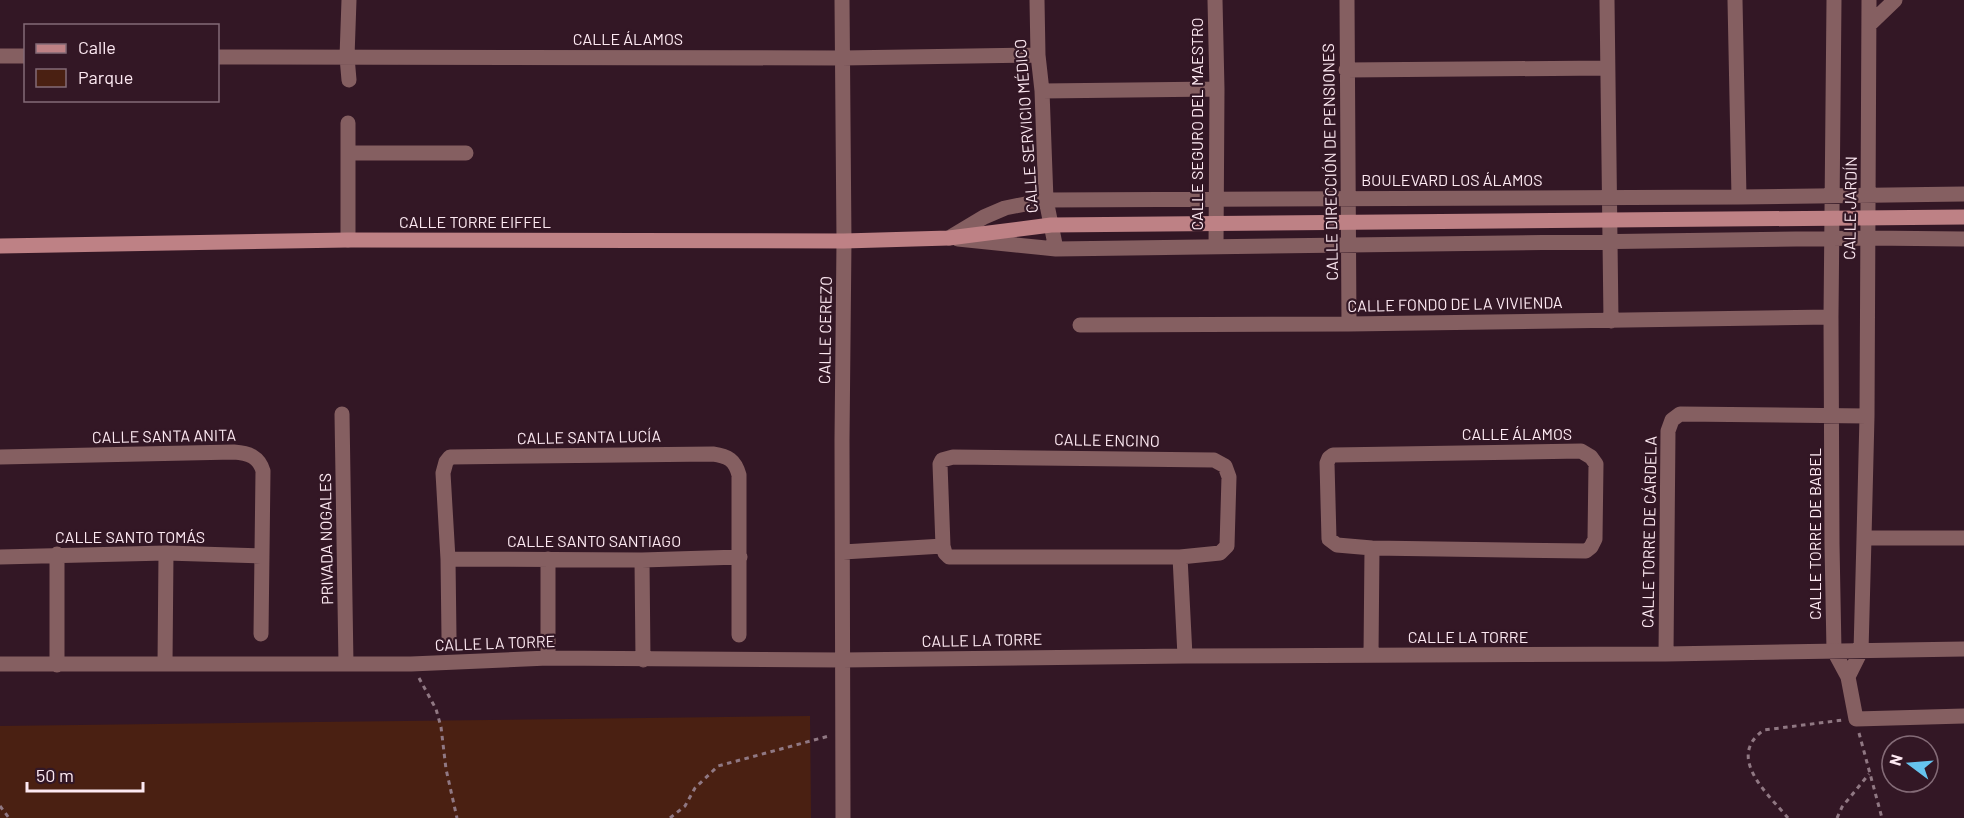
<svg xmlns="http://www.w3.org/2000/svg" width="1964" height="818" font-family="Barlow,sans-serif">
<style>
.green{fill:#4a2012}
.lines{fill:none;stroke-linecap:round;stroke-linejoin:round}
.path{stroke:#907883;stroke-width:3;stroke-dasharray:4.5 4.5;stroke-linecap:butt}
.street{stroke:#855f61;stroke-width:15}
.secondary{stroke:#be8185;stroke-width:15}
.labels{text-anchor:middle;stroke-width:4.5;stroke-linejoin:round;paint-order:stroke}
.street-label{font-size:16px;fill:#fde9f2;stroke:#331725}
</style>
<rect width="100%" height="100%" fill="#331725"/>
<path class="green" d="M810,716L811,818H0V726Z"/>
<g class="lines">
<path class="path" d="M419,678L436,709L441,727L446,769L457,818
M1859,733L1882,818
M0,806L9,818
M670,818L685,806L695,788L718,766L829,736
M1788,818C1768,794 1725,757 1764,730L1843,720
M1837,818L1842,807L1869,774"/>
<path class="street" d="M842,0L844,241L842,440L843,818
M1037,0L1038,55L1042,91L1046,200L1056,249
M1215,0L1217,89L1216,247
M1347,0L1349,324
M1607,0L1611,321
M1735,0L1739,197
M1834,0L1831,317L1832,544L1834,651L1848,677L1856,719L1964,716
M1869,25L1895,0
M0,56H26
M218,57L842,58L1038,55
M1346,70L1607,68
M349,80L347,57L349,0
M1042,91L1217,89
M348,153H466
M949,238L984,217L1005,208L1046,200L1739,197L1964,194
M958,239L1056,249L1868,238L1964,239
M348,240V123
M1080,325L1349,324L1831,317
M342,414L346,664
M1581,451L1591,457L1596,464L1595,539L1591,547L1586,551L1372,548L1337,545L1329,539L1327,463L1329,458L1333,455Z
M0,457L234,452C249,453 259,457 263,471L261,634
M953,457L1214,460L1225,466L1229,477L1227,546L1220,553L1180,557H949L945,553L943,546L940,464L942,460Z
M1864,538H1964
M843,552L943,546
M0,557L166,553L261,556
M1180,557L1185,656
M448,559L642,560L740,557
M548,559V658
M642,560L643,660
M449,637L448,559L443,473L446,462L450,457L713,454C728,456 735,460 739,475V635
M1666,654L1668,431L1672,420L1680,414L1867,416
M1371,655L1372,548
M0,664H411L548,658L842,660L1185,656L1666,654L1964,649
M165,664L166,553
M57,665V554
M1848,677L1861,651L1864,538L1867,416L1869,0"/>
<path class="secondary" d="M0,246L348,240L844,241L949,238L1051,225L1964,217"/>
</g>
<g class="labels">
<g class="street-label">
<text x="628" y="45">CALLE ÁLAMOS</text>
<text transform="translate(1197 124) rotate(-90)" y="6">CALLE SEGURO DEL MAESTRO</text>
<text transform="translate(1026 126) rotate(-94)" y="6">CALLE SERVICIO MÉDICO</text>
<text transform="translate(1330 162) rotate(-91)" y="6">CALLE DIRECCIÓN DE PENSIONES</text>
<text x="1452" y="186">BOULEVARD LOS ÁLAMOS</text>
<text transform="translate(1850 208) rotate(-89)" y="6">CALLE JARDÍN</text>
<text x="475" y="228">CALLE TORRE EIFFEL</text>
<text transform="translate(1455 304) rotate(-1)" y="6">CALLE FONDO DE LA VIVIENDA</text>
<text transform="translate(825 330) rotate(-89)" y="6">CALLE CEREZO</text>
<text x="1517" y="440">CALLE ÁLAMOS</text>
<text transform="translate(164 436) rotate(-1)" y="6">CALLE SANTA ANITA</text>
<text transform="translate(589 437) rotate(-1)" y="6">CALLE SANTA LUCÍA</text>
<text transform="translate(1107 440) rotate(1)" y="6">CALLE ENCINO</text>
<text transform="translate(1649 532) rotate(-89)" y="6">CALLE TORRE DE CÁRDELA</text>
<text transform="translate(1815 534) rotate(-90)" y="6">CALLE TORRE DE BABEL</text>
<text x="130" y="543">CALLE SANTO TOMÁS</text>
<text transform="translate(326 539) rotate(-91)" y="6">PRIVADA NOGALES</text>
<text x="594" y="547">CALLE SANTO SANTIAGO</text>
<text x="1468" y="643">CALLE LA TORRE</text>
<text transform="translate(982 640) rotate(-1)" y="6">CALLE LA TORRE</text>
<text transform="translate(495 643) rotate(-2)" y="6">CALLE LA TORRE</text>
</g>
</g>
<rect x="24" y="24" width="195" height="78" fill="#331725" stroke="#846b77" stroke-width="1.5"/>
<rect x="36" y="44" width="30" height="9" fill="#be8185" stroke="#846b77" stroke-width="1.5"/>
<text x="78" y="54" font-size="18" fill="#fde9f2">Calle</text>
<rect x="36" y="69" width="30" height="18" fill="#4a2012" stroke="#846b77" stroke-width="1.5"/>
<text x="78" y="84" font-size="18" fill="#fde9f2">Parque</text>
<g transform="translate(1910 764) rotate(286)"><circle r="28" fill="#331725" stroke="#846b77" stroke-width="1.5"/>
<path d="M0-4.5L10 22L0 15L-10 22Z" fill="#66c4ef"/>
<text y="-9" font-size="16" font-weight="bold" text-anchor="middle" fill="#fde9f2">N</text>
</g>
<path d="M27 782v9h116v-9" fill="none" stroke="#fde9f2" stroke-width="3"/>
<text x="36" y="782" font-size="18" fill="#fde9f2" stroke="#331725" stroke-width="4.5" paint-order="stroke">50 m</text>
</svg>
